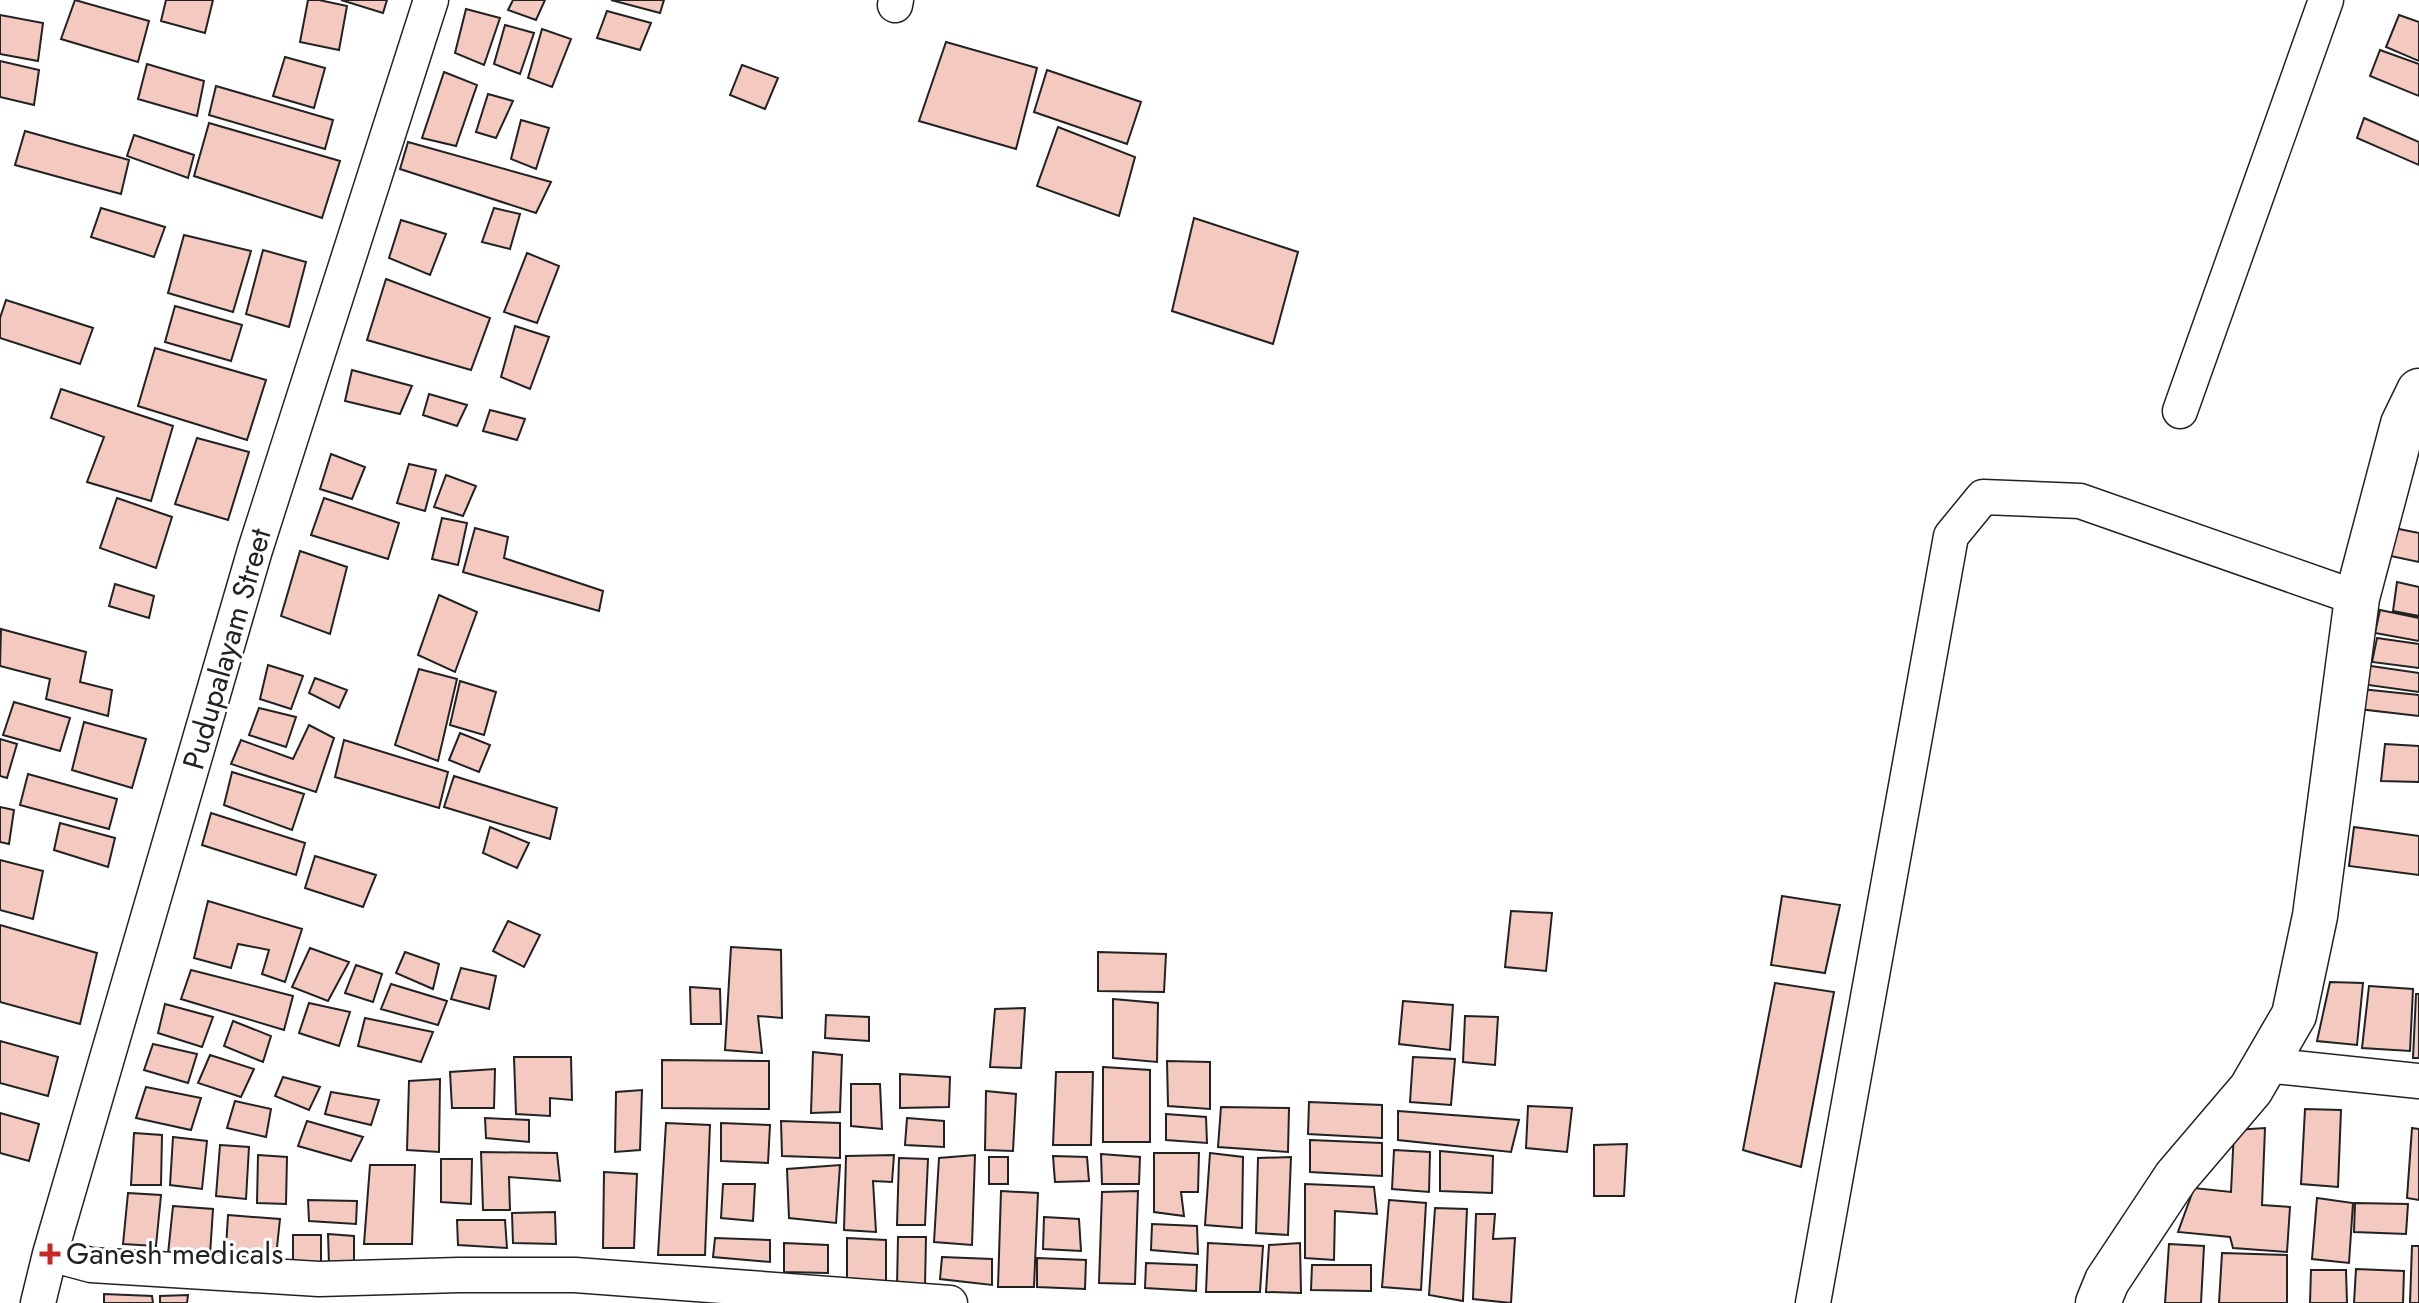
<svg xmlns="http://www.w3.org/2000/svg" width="2419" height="1303" font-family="Jost,sans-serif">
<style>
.building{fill:#f3c9c0;stroke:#222;stroke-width:2}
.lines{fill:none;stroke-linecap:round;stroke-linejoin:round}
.street-casing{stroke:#222;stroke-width:37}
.secondary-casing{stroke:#222;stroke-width:47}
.street{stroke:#fff;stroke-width:34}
.secondary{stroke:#fff;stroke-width:44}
.poi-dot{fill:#c62828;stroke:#fff;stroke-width:3}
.labels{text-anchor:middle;stroke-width:6;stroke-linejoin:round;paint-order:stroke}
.street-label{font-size:30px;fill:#222;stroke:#fff}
.poi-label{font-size:30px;fill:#222;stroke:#fff;text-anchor:start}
</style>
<rect width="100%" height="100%" fill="#fff"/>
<path class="building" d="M75,0L149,21L138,62L61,39Z
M166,0H213L205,33L161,21Z
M308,0H319L347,6L339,50L300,42Z
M341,0H387L383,13Z
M513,0H545L536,20L508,10Z
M611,0H664L660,13Z
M466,9L500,18L484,65L455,53Z
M607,11L651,23L640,50L597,38Z
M0,15L43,23L38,61L0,54Z
M2399,15L2419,22V61L2386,47Z
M505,25L534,33L520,74L494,64Z
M542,29L571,39L552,87L528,78Z
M946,42L1037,68L1016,149L919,121Z
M2380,50L2419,64V96L2370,76Z
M285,57L325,68L314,108L273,96Z
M0,61L39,70L34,105L0,97Z
M147,64L204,81L197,116L138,99Z
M742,65L778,78L765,109L730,95Z
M1047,70L1141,102L1127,144L1034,112Z
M444,72L477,85L456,146L422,138Z
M216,86L333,120L325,149L209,115Z
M488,94L513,101L496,138L476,132Z
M2364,118L2419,142V165L2357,138Z
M521,120L549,128L536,169L511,159Z
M209,123L340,161L322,218L194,176Z
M1058,127L1135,157L1119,216L1037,186Z
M25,131L129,160L121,194L15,165Z
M134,135L194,155L188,178L127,156Z
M408,142L551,182L536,213L400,169Z
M101,208L165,227L154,257L91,237Z
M494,208L520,214L510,249L482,242Z
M1194,218L1298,252L1273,344L1172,311Z
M401,220L446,234L430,275L389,258Z
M184,235L251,251L233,312L168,293Z
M263,250L306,262L289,327L246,314Z
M527,253L559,266L537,323L504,312Z
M386,279L490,318L471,370L367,340Z
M6,300L93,328L80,364L0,338V318Z
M175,306L242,325L231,361L165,342Z
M515,326L549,337L530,389L501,377Z
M155,348L266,380L247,440L138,406Z
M352,370L412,386L400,414L345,401Z
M61,389L173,426L151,501L87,482L104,437L51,418Z
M429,394L467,405L457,426L423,415Z
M490,410L525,419L517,440L483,431Z
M197,438L249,452L228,520L175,504Z
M331,454L365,467L352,499L320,489Z
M409,464L436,470L425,511L397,503Z
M446,475L476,486L463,516L434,507Z
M117,498L172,517L156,568L100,548Z
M324,498L399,523L388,559L311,535Z
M442,518L467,523L458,565L432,559Z
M475,528L508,537L504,558L603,591L599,611L463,572Z
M2394,528L2419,533V562L2386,555Z
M300,551L347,567L330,634L281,616Z
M2397,582L2419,587V616L2393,611Z
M115,584L154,596L149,618L109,606Z
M439,595L477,612L455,672L418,655Z
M2380,610L2419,618V641L2375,633Z
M1,629L86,652L80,682L112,690L108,716L46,699L50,679L0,666Z
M2377,638L2419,644V668L2372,662Z
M268,665L303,676L291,709L260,699Z
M2364,665L2419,673V692L2361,684Z
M419,669L457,679L438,761L395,745Z
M315,678L347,690L339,708L309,693Z
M460,681L496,692L484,735L450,725Z
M2361,689L2419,695V716L2359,709Z
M14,702L70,718L60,751L3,735Z
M259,708L296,717L286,747L249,735Z
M84,722L146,739L132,788L72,770Z
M309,725L334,738L316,792L231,764L241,740L293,759Z
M460,733L490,745L479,772L449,760Z
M0,739L17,744L7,778L0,776Z
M344,740L448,772L439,808L335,777Z
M2385,744L2419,746V782L2381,781Z
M232,772L304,794L292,830L224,805Z
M28,774L117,799L109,829L20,805Z
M454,776L557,808L550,839L444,807Z
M0,807L14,810L9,844L0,842Z
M211,813L305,843L296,875L202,845Z
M60,823L115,838L108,867L54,850Z
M490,827L529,843L517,868L483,853Z
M2354,827L2419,836V875L2349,866Z
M315,856L376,875L363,907L305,888Z
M0,860L43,871L33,919L0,910Z
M1782,896L1840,905L1825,973L1771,965Z
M208,901L302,929L285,982L262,974L269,950L238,944L231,968L194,958Z
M1511,911L1552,913L1546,971L1505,967Z
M508,921L540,935L524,967L493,951Z
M0,925L97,953L80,1024L0,1002Z
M731,947L781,950L782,1018L758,1016L762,1053L725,1050Z
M310,948L349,962L328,1001L292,987Z
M405,952L439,964L433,989L396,973Z
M1098,952L1166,954L1164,992L1098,991Z
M356,965L382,974L373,1002L345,993Z
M461,968L496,976L489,1009L451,999Z
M191,970L293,996L284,1030L181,999Z
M2330,982L2363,983L2357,1045L2317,1041Z
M1775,983L1834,992L1801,1167L1743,1150Z
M391,984L447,1001L438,1025L381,1009Z
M2369,986L2413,989L2410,1051L2362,1048Z
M690,987L720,989L721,1024H691Z
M2416,994H2419V1058H2413Z
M1113,999L1158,1003L1157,1062L1113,1058Z
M1403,1001L1453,1005L1450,1050L1399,1044Z
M309,1003L350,1012L339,1046L299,1033Z
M165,1004L213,1017L202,1047L158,1033Z
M1025,1008L1021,1068L990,1067L995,1009Z
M826,1015L869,1017V1041L825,1038Z
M1465,1016L1498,1017L1495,1065L1463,1062Z
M365,1018L433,1032L421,1062L358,1046Z
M233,1021L271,1036L263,1062L224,1046Z
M0,1041L58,1057L48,1096L0,1083Z
M153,1044L197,1054L188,1083L144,1070Z
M813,1052L842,1055L840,1112L811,1113Z
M210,1055L254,1069L241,1097L198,1083Z
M514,1057H571L572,1100L550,1098V1116L516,1114Z
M1413,1057L1455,1059L1451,1105L1410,1102Z
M662,1060L769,1061V1109L662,1108Z
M1167,1061L1210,1062V1109L1168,1106Z
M1103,1067L1150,1070V1142H1103Z
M495,1069L494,1108H452L450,1072Z
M1056,1072H1093L1091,1145H1053Z
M900,1074L950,1077L949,1107L900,1108Z
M283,1077L320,1087L309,1110L275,1096Z
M440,1079L439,1152L407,1150L409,1081Z
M851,1084H880L882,1129L851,1126Z
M146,1087L201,1098L191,1130L136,1118Z
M642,1090L640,1150L615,1152L616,1092Z
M986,1091L1016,1094L1013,1151L985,1150Z
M331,1092L379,1100L371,1125L325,1114Z
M235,1101L271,1109L266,1137L227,1128Z
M1309,1102L1382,1105V1138L1308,1134Z
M1528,1106L1572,1108L1567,1152L1526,1148Z
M1221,1107L1289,1108L1288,1152L1218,1147Z
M2305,1109L2341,1110L2338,1187L2301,1184Z
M1398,1111L1519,1120L1511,1152L1398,1140Z
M0,1113L39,1124L29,1161L0,1153Z
M1166,1114L1206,1117L1207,1143L1166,1140Z
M485,1118L529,1120V1142L486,1138Z
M907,1118L944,1121V1147L905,1145Z
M307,1121L363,1137L351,1161L298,1146Z
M781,1121L840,1123V1158L782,1156Z
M666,1123L710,1125L705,1255H658Z
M721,1123L770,1125L768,1163L721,1161Z
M2265,1128L2262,1205L2290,1207L2287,1252L2233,1248L2230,1237L2178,1232L2194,1188L2231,1192L2234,1130Z
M2412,1128L2419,1129V1200L2407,1198Z
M134,1133L162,1135L161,1185H131Z
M173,1137L207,1141L202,1189L170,1185Z
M1310,1140L1382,1143V1176L1310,1172Z
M1627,1144L1624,1196H1594V1145Z
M220,1145L249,1147L246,1199L216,1196Z
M1394,1150L1430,1152L1429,1192L1392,1189Z
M1440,1151L1493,1156L1492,1193L1440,1191Z
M481,1152L557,1153L560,1181L509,1177L510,1210H483Z
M1154,1153H1199L1198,1192H1181L1184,1216L1154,1212Z
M1210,1153L1243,1157L1242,1228L1205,1225Z
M1101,1154L1140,1157L1139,1184H1102Z
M258,1155L287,1157L286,1204L257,1203Z
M894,1155L892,1182L873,1181L876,1232L844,1230L846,1156Z
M975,1155L972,1245L934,1242L939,1158Z
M1053,1156L1087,1157L1089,1181L1055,1182Z
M989,1157H1008V1184H989Z
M1291,1157L1288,1235L1256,1233L1258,1158Z
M899,1158L928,1159L925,1225H897Z
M441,1159H472L471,1204L441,1202Z
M370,1165H415L412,1244H364Z
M840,1165L836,1223L789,1218L787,1169Z
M604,1172L637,1174L634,1248H603Z
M723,1184H755L753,1221L721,1218Z
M1305,1184L1374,1187L1377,1214L1335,1211L1334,1260L1305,1258Z
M1001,1191L1038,1193L1034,1287H998Z
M1138,1191L1135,1284L1099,1283L1102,1192Z
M128,1193L161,1195L156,1246L123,1244Z
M2317,1198L2353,1203L2349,1263L2312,1259Z
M308,1200L357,1201L356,1224L309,1221Z
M1389,1200L1426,1203L1421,1290L1382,1287Z
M2355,1203L2408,1204L2406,1234L2354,1232Z
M173,1206L213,1209L210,1255L168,1254Z
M1435,1208L1467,1209L1463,1301L1429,1295Z
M555,1212L556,1244L513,1243L512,1213Z
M1476,1214H1495L1493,1239L1515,1238L1511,1303L1473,1299Z
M228,1215L280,1219L275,1266L225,1264Z
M1044,1217L1079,1219L1081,1251L1043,1249Z
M457,1220H505L507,1248L458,1245Z
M1152,1224L1197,1226L1198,1254L1151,1250Z
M328,1234L354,1236V1265H329Z
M293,1235H321V1265H293Z
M898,1237H926L925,1287L897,1286Z
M715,1238L770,1240V1262L713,1257Z
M847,1238L886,1240V1281H847Z
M784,1243L828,1245V1273L784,1272Z
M1208,1243L1263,1246L1260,1292H1206Z
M1300,1243L1301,1293L1266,1292L1269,1245Z
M2169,1244L2204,1246L2201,1303H2165Z
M2412,1246H2419V1303H2410Z
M2222,1253L2287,1255V1303H2219Z
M942,1257L992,1259V1285L940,1279Z
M1037,1258L1086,1260L1085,1289L1037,1287Z
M1146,1263L1197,1265L1196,1291L1145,1288Z
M1312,1265H1371V1291L1311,1290Z
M2356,1269L2404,1271L2403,1303H2354Z
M2311,1270H2346L2347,1303H2310Z
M104,1294L152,1296L153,1303H104Z
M188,1295L187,1303H160V1296Z"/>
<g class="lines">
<defs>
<path id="street" d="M895,5L896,0
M2180,411L2326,0
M2265,1065L2419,1081
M50,1254L91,1265L319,1279L459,1275H575L950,1303
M38,1303L50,1254L255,550L431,0
M1813,1303L1951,536L1983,497L2080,501L2357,598"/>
<path id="secondary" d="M2098,1303L2107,1281L2176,1177L2251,1089L2294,1015L2315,916L2357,598L2403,424L2419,391"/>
</defs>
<use href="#street" class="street-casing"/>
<use href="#secondary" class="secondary-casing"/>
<use href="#street" class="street"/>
<use href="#secondary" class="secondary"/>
</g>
<path class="poi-dot" d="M46 1242h8v8h8v8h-8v8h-8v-8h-8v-8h8z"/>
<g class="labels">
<g class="street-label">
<text transform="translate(227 649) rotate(-74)" y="10">Pudupalayam Street</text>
</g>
<g class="poi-label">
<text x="66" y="1264">Ganesh medicals</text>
</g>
</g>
</svg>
